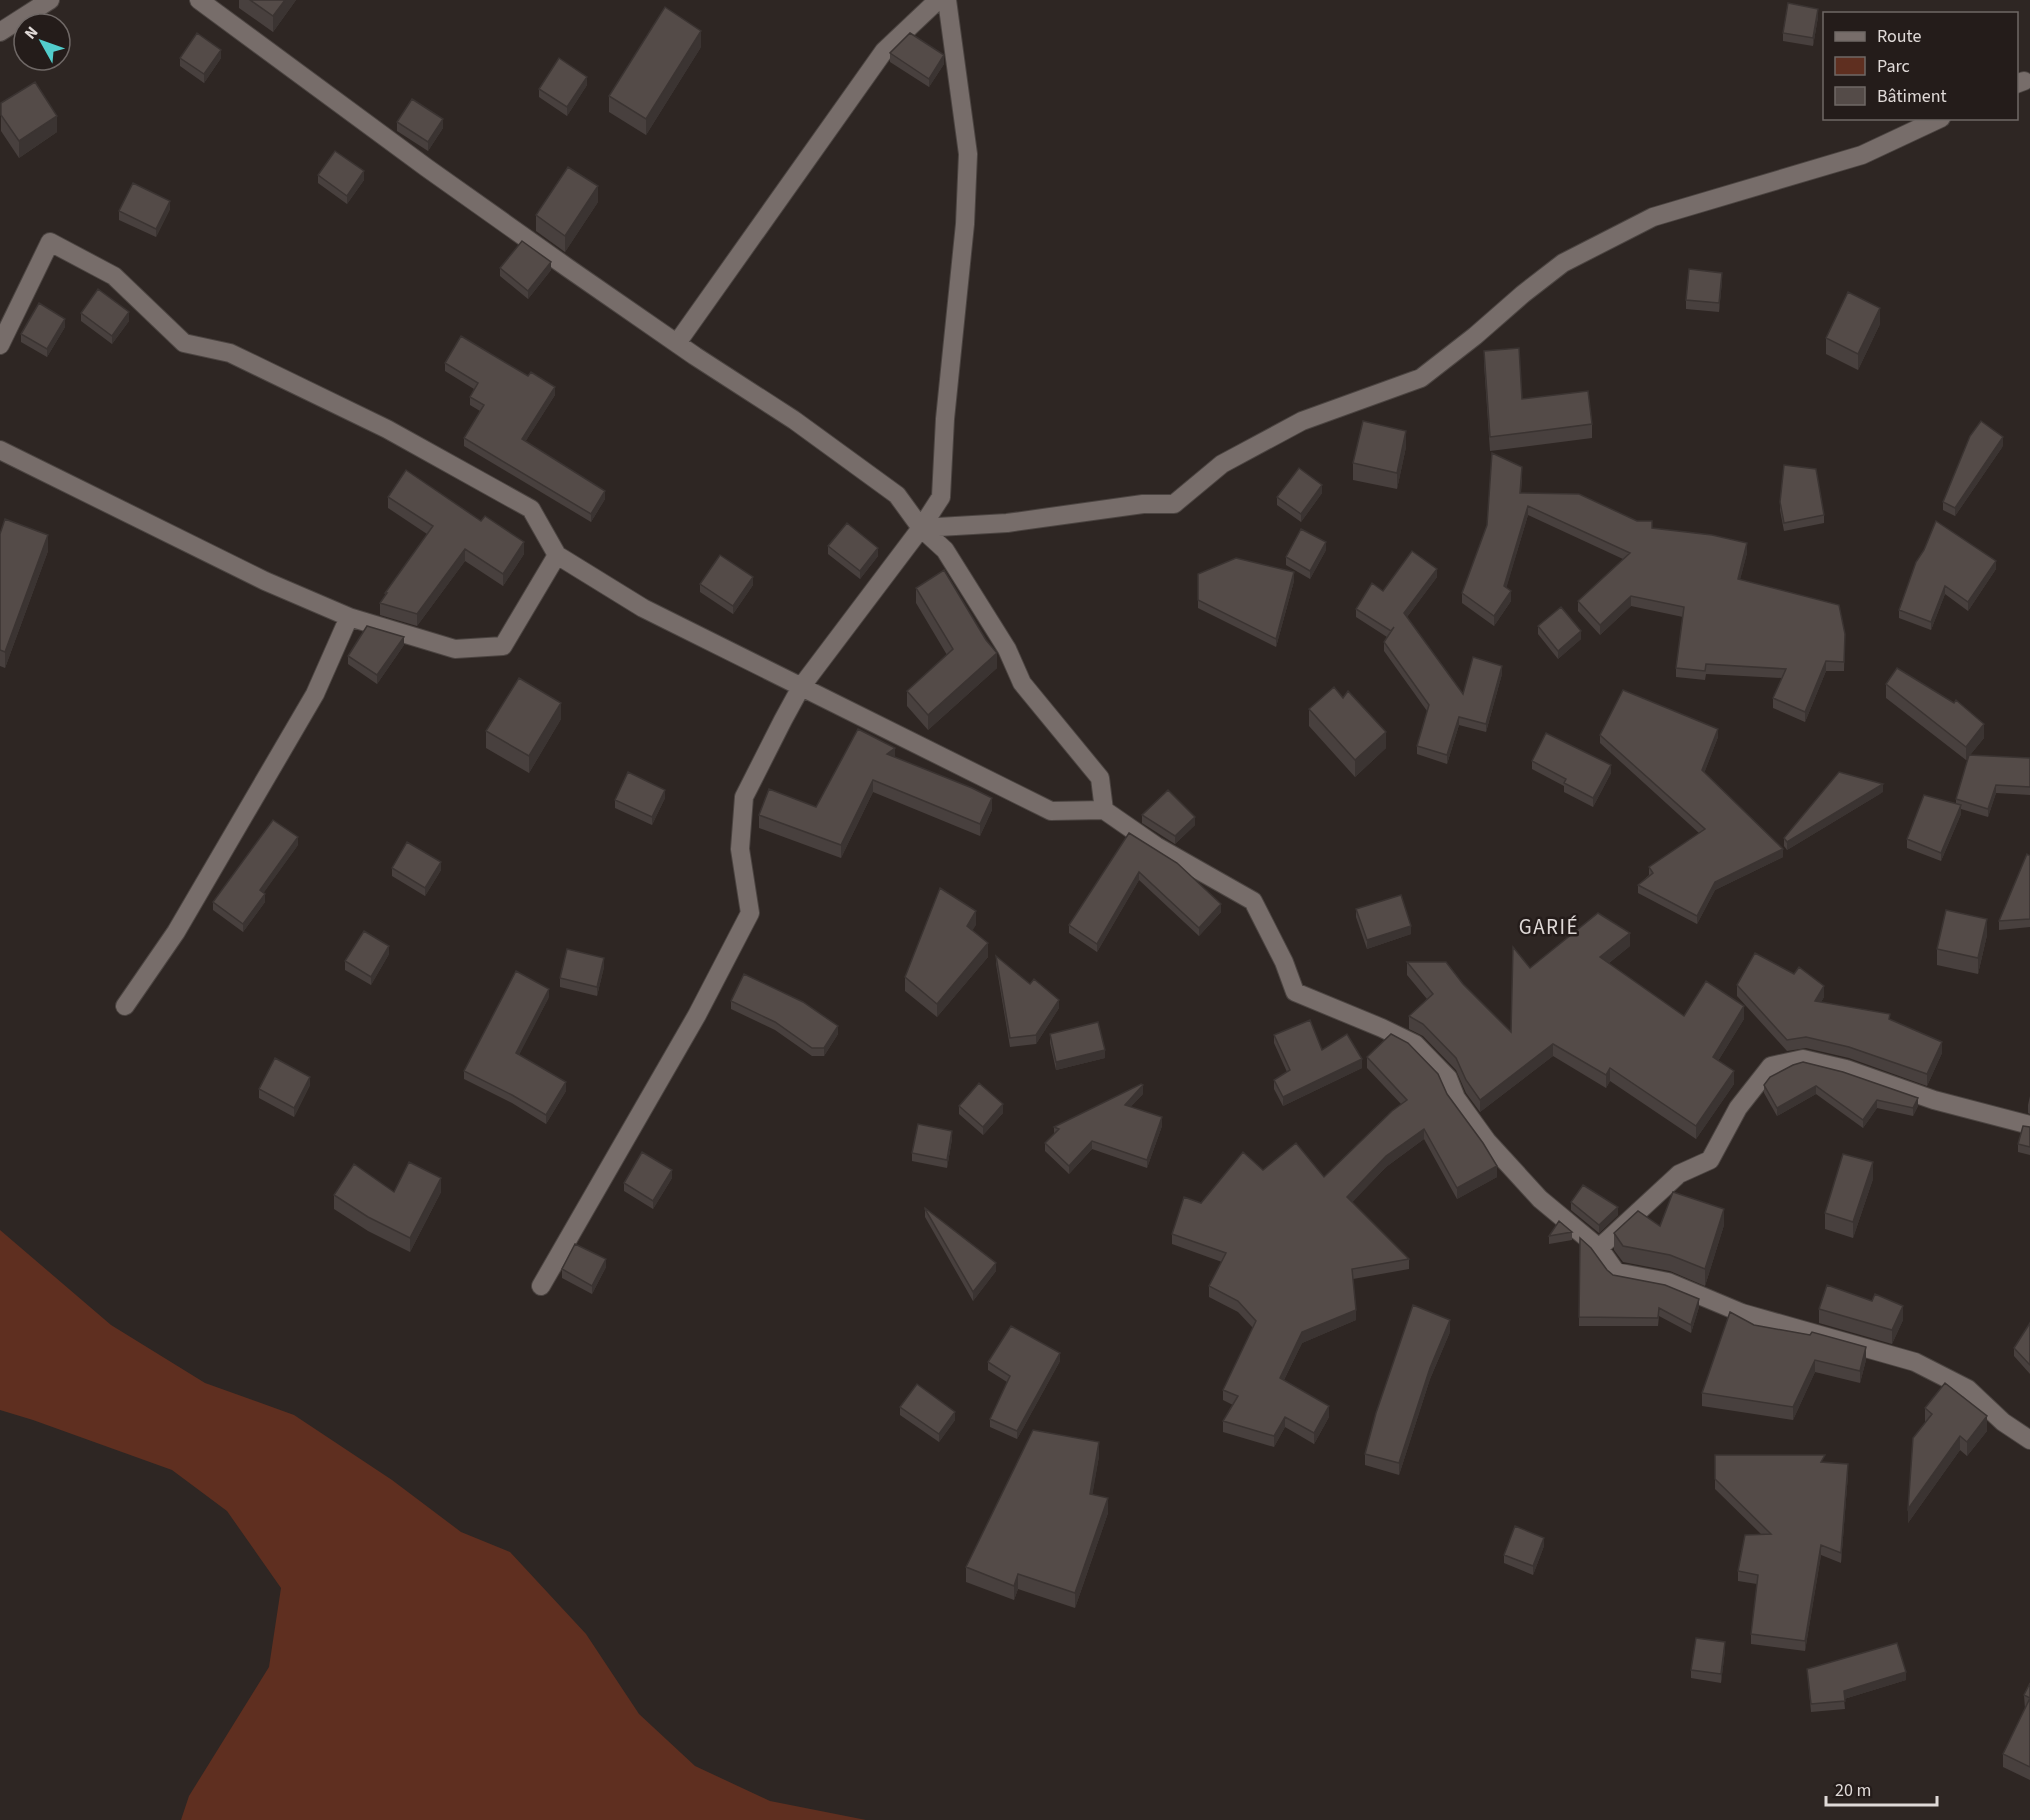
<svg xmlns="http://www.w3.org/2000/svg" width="2030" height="1820" font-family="'Source Sans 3',sans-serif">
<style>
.green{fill:#5f2f20}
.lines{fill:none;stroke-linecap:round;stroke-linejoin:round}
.minor-casing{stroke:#4b4441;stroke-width:20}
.minor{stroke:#776d6a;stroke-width:18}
.wall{fill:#48403e}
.shaded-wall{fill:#3b3432}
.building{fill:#544b48;stroke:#3b3432;stroke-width:1.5}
.labels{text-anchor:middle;stroke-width:5;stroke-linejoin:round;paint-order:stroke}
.quarter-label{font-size:21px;letter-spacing:1.5px;fill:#e0dad8;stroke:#241c1a}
</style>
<rect width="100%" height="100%" fill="#2e2623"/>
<path class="green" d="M0,1230L111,1325L205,1383L294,1415L392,1480L461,1532L510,1552L586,1634L639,1714L695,1766L770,1801L866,1820H181L189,1796L269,1667L281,1588L227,1511L172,1470L33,1420L0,1410Z"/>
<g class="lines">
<defs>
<path id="minor" d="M199,0L427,168L568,268L695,356L794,420L897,495L921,528L945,550L1007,649L1022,683L1100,778L1104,810
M0,32L50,0
M2016,84L2024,81
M677,343L884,51L938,0
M0,345L50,242L114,276L184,343L230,353L387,429L531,509L557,555L643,608L1051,811L1104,810L1156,846L1253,901L1284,962L1295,992L1382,1028L1415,1044L1448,1078L1456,1098L1487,1141L1540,1199L1599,1248L1616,1272L1668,1282L1742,1313L1915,1362L1968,1389L2003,1422L2030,1440
M0,450L265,581L349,617L455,649L503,646L557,555
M921,528L1007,523L1143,504H1174L1222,464L1302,421L1421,378L1475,336L1523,294L1563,263L1653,217L1862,155L1941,118
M125,1006L176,932L315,694L349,617
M1599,1248L1679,1174L1710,1160L1738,1108L1771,1066L1803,1059L1846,1069L1934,1100L2030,1125
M541,1286L697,1015L750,913L740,849L744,797L783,720L801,687L921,528L941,497L945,419L965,224L968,154L947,0"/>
</defs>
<use href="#minor" class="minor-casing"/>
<use href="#minor" class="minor"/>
</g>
<path class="wall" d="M239,0H296L273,32L239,8Z
M1818,17L1813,46L1783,41V33Z
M701,47L646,135L609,112V96Z
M890,53L944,64L929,87L890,62Z
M180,58H221L204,83L180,66Z
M587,85L567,116L539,97V89Z
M1,103L57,132L19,158L1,131Z
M397,122L443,128L428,151L397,131Z
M318,175L364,180L347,204L318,183Z
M598,202L565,252L536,231V215Z
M170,209L156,237L119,220V211Z
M500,268L551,270L528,299L500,276Z
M1722,281L1719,312L1686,309V300Z
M81,313L129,321L112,344L81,321Z
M1880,324L1858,370L1826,354V338Z
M65,327L47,357L21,342V334Z
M1484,351L1522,399L1592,424V438L1490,451L1484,364Z
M445,363L555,395L525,442L605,499L591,522L464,446V438L480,411L470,405V397L474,389L445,371Z
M2003,446L1955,516L1943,510V502Z
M1406,447L1397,489L1353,480V463Z
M1522,477L1521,493L1747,553L1740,579L1845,634L1844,671H1826L1805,722L1773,708V698L1782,678L1706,674L1705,680L1676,677V668L1683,617L1631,606L1600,635L1578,611V601L1623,559L1528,515L1506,588L1511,601L1494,626L1462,603V593L1487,525Z
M1322,493L1301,522L1277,505V497Z
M388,497L524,554L503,586L465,561L417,626L380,615V603L385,596V593L427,534L388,508Z
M1780,502L1824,515V523L1784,531L1780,510Z
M0,534L48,551L5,668L0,666Z
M828,546L878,556L860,579L828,554Z
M1326,550L1310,579L1286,565V557Z
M1996,561V569L1968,611L1945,594L1931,630L1899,618V610Z
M1198,574L1294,581L1276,647L1198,608Z
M1437,577L1407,617L1463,694L1502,674L1486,732L1459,725L1447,764L1417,754V746L1427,711L1384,651V642L1387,637L1356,617V609L1383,591Z
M700,584L753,585L733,614L700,592Z
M916,588L997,668L928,730L907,706V691L947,655L916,603Z
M1538,626L1581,639L1558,659L1538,634Z
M404,645L377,684L348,664V656Z
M1886,684L1984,738L1970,755L2030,758V795L1996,793L1988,817L1961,809V814L1941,861L1907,848V839L1956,804V799L1969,757L1966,760L1886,698Z
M1343,698L1386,748L1355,777L1309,726V709Z
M561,719L529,773L486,748V731Z
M1600,735L1718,737L1704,773L1783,857L1715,890L1697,924L1638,893V885L1649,875V867L1699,833L1600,743Z
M895,757L992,810L980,836L873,792L841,858L759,828V815L816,807Z
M1532,761L1611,773L1593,807L1564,792V786L1532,769Z
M1883,792L1787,850L1784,846V838Z
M665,798L652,825L615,808V800Z
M1142,815L1195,825L1175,844L1142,823Z
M1129,833L1221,912L1199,936L1139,880L1097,952L1069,933V925Z
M298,845L263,893L265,902L243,932L213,910V902Z
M2030,856V927L1999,930V921Z
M392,868L441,870L425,896L392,876Z
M1356,909L1411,934L1367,949L1356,917Z
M976,925L972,930L988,957L937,1017L905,991V977Z
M1987,935L1978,974L1937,965V949Z
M1630,946L1609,963L1684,1016L1744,1019L1718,1061L1734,1084L1696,1139L1610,1081L1606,1088L1553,1056L1480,1112L1466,1093L1456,1070L1423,1036L1409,1029V1016L1427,999L1407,975V962L1463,984L1511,1032L1530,968Z
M389,954L371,985L345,970V961Z
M996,956L1059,1008L1036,1044L1010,1047L996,964Z
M604,967L597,996L560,987V978Z
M1737,985L1824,997L1821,1002L1890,1020L1942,1053L1927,1086L1849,1058L1806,1048L1787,1051L1737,996Z
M549,997L519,1054L566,1091L546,1124L512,1103L464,1079V1071Z
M731,1001L838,1034L824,1056H812L775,1030L731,1009Z
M1050,1034L1105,1058L1056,1070L1050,1043Z
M1274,1035L1322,1050L1362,1068L1283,1106L1274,1089V1080L1287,1072L1274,1043Z
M1367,1057L1447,1094L1497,1177L1457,1199L1424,1139L1386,1167L1352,1202L1409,1259V1269L1353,1279L1356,1320L1302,1343L1284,1380L1329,1417L1314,1444L1285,1427L1274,1447L1223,1432V1421L1233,1405L1223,1400V1390L1253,1328L1238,1312L1209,1297V1286L1222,1262L1172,1244V1234L1201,1203L1263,1170L1324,1177L1401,1104L1367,1068Z
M1770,1077L1918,1106L1913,1116L1877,1108L1863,1128L1816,1094L1777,1116L1764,1093V1085Z
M310,1085L294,1117L259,1098V1089Z
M1143,1094L1130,1107L1162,1126L1147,1168L1092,1149L1069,1174L1045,1151V1143L1054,1134V1127Z
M2030,1096V1114L2028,1113V1105Z
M959,1106L1003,1113L983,1135L959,1114Z
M2030,1127V1155L2018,1152V1144Z
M952,1139L947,1168L912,1161V1153Z
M672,1178L653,1209L624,1191V1183Z
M1873,1179L1853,1238L1825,1229V1213Z
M394,1192H441L410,1252L368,1231L334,1209V1195Z
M1571,1202L1618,1215L1599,1233L1571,1210Z
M925,1209L996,1271L973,1301L925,1217Z
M1724,1225L1705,1286L1670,1271L1623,1262L1614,1250V1233L1660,1226Z
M1572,1232V1240L1549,1244V1236Z
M1580,1238L1607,1270L1613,1275L1699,1307L1691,1333L1659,1316L1658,1326H1579Z
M606,1267L592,1294L562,1278V1269Z
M1819,1309L1903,1320L1892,1344L1819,1323Z
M2030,1323V1374L2014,1356V1348Z
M1754,1325L1866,1360L1860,1383L1815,1372L1793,1420L1702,1406V1393Z
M1450,1332L1430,1379L1399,1475L1365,1465V1454Z
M1060,1361L1017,1439L990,1427V1419L1007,1382L988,1370V1362Z
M900,1407L955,1420L939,1442L900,1415Z
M1925,1408L1987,1431L1967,1456L1960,1450L1908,1523L1925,1422Z
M1715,1455L1825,1463L1848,1474L1841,1563L1821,1555L1805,1651L1751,1644V1634L1757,1584L1738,1581V1571L1761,1534L1715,1489Z
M1099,1456L1092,1495L1108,1513L1075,1608L1018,1589L1014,1600L966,1582V1567Z
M1544,1546L1533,1575L1504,1563V1555Z
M1725,1650L1721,1683L1691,1678V1670Z
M1807,1669L1906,1680L1844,1699L1845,1709L1811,1712Z
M2030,1683V1780L2003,1767V1754L2025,1709L2024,1695Z"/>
<path class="shaded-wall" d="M285,0H296L273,32V16Z
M1818,9V17L1813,46V38Z
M701,31V47L646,135V119Z
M221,50V58L204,83V74Z
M944,55V64L929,87V79Z
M587,77V85L567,116V107Z
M57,116V132L19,158V141Z
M443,119V128L428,151V142Z
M364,171V180L347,204V196Z
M598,186V202L565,252V236Z
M170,201V209L156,237V229Z
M551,262V270L528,299V291Z
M1722,273V281L1719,312V303Z
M1880,308V324L1858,370V354Z
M129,312V321L112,344V336Z
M65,319V327L47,357V349Z
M555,387V395L522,447V439Z
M1406,431V447L1397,489V473Z
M2003,437V446L1955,516V508Z
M1322,485V493L1301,522V514Z
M605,491V499L591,522V514Z
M1528,506V515L1504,596V586Z
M48,535V551L5,668V652Z
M524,542V554L503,586V574Z
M1326,542V550L1310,579V571Z
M1747,543V553L1738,588V579Z
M878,548V556L860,579V571Z
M465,549V561L417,626V614Z
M1996,561V569L1968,611V602Z
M1437,569V577L1404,621V613Z
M1294,572V581L1276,647V639Z
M753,577V585L733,614V606Z
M1945,586V594L1931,630V622Z
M1511,591V601L1494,626V616Z
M1631,596V606L1600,635V625Z
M1581,631V639L1558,659V651Z
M404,637V645L377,684V675Z
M997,653V668L928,730V715Z
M1826,661V671L1805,722V712Z
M1502,666V674L1486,732V724Z
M561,703V719L529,773V756Z
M1459,717V725L1447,764V755Z
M1984,724V738L1966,760V747Z
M1718,729V737L1702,779V770Z
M1386,732V748L1355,777V760Z
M895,748V760L887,754Z
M1611,765V773L1593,807V798Z
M873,780V792L841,858V845Z
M1883,784V792L1787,850V842Z
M1996,785V793L1988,817V809Z
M665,790V798L652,825V817Z
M992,798V810L980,836V824Z
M1961,805V814L1941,861V853Z
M1195,817V825L1175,844V836Z
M298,837V845L260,898V890Z
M1783,849V857L1715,890L1697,924V916L1715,882Z
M441,862V870L425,896V888Z
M1139,872V880L1097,952V944Z
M265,894V902L243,932V924Z
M1221,904V912L1199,936V928Z
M976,911V925L967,939V926Z
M1987,919V935L1978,974V958Z
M1411,926V934L1367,949V940Z
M1630,933V946L1600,970V957Z
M988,943V957L937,1017V1004Z
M389,946V954L371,985V977Z
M604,958V967L597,996V987Z
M1824,986V997L1815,1012V1001Z
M549,989V997L516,1061V1053Z
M1059,1000V1008L1036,1044V1035Z
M1744,1006V1019L1713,1069V1057Z
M838,1026V1034L824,1056V1048Z
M1942,1042V1053L1927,1086V1074Z
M1553,1044V1056L1480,1112V1100Z
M1105,1050V1058L1056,1070V1062Z
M1362,1059V1068L1283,1106V1097Z
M1610,1068V1081L1606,1088V1075Z
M1734,1071V1084L1696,1139V1126Z
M310,1077V1085L294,1117V1108Z
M566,1082V1091L546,1124V1115Z
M1143,1085V1094L1125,1113V1105Z
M1816,1086V1094L1777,1116V1108Z
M1918,1098V1106L1913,1116V1108Z
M1877,1100V1108L1863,1128V1120Z
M1003,1104V1113L983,1135V1127Z
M1162,1117V1126L1147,1168V1160Z
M1424,1129V1139L1386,1167L1347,1208V1197L1386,1156Z
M952,1131V1139L947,1168V1160Z
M1092,1141V1149L1069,1174V1166Z
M1873,1162V1179L1853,1238V1222Z
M1497,1166V1177L1457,1199V1188Z
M672,1170V1178L653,1209V1201Z
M441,1178V1192L410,1252V1238Z
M1618,1207V1215L1599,1233V1225Z
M1724,1209V1225L1705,1286V1269Z
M606,1259V1267L592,1294V1286Z
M996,1263V1271L973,1301V1292Z
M1699,1299V1307L1691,1333V1325Z
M1903,1306V1320L1892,1344V1330Z
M1356,1310V1320L1302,1343L1280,1388V1378L1302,1332Z
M1450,1320V1332L1430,1379L1399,1475V1463L1430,1368Z
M1866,1347V1360L1860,1383V1371Z
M1060,1353V1361L1017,1439V1431Z
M1815,1360V1372L1793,1420V1407Z
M1329,1406V1417L1314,1444V1433Z
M955,1412V1420L939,1442V1434Z
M1987,1416V1431L1967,1456V1442Z
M1285,1417V1427L1274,1447V1436Z
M1960,1436V1450L1908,1523V1509Z
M1099,1442V1456L1090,1509V1494Z
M1848,1464V1474L1841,1563V1553Z
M1108,1498V1513L1075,1608V1593Z
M1544,1538V1546L1533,1575V1566Z
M1821,1545V1555L1805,1651V1641Z
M1018,1574V1589L1014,1600V1586Z
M1725,1642V1650L1721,1683V1674Z
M1906,1672V1680L1844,1699V1691Z"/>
<path class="building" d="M250,0H285L273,16Z
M1788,3L1818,9L1813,38L1783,33Z
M665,7L701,31L646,119L609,96Z
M197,33L221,50L204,74L180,58Z
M910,33L944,55L929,79L890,53Z
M559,58L587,77L567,107L539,89Z
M35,82L57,116L19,141L1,115V103Z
M412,99L443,119L428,142L397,122Z
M335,151L364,171L347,196L318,175Z
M568,167L598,186L565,236L536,215Z
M133,183L170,201L156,229L119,211Z
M522,241L551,262L528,291L500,268Z
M1689,269L1722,273L1719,303L1686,300Z
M98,289L129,312L112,336L81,313Z
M1848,292L1880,308L1858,354L1826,338Z
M39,303L65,319L47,349L21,334Z
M461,336L528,376L531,372L555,387L522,439L605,491L591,514L464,438L484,405L470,397L478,383L445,363Z
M1519,348L1522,399L1588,391L1592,424L1490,437L1484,351Z
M1363,421L1406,431L1397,473L1353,463Z
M1981,421L2003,437L1955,508L1943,502L1970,436Z
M1492,453L1522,467L1520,493L1579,494L1637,521H1652V528L1712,535L1747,543L1738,579L1839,605L1845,634L1844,662L1826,661L1805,712L1773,698L1786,669L1706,664L1705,671L1676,668L1684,607L1631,596L1600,625L1578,601L1630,553L1528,506L1504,586L1511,591L1494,616L1462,593L1487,525Z
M1784,465L1816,469L1824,515L1784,523L1780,502Z
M1299,468L1322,485L1301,514L1277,497Z
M406,470L481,521L485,516L524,542L503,574L465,549L417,614L380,603L387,593H385L433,526L388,497Z
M5,519L48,535L5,652L0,650V534Z
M1936,521L1996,561L1968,602L1945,586L1931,622L1899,610L1916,562L1924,550Z
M847,523L878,548L860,571L828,546Z
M1301,529L1326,542L1310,571L1286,557Z
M1412,551L1437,569L1404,613L1463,694L1473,657L1502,666L1486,724L1459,717L1447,755L1417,746L1429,705L1384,642L1394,627L1391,631L1356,609L1372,583L1383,591Z
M720,555L753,577L733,606L700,584Z
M1236,558L1294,572L1276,639L1198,600V574Z
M944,570L986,640L997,653L928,715L907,691L953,649L916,588Z
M1561,607L1581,631L1558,651L1538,626Z
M367,626L404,637L377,675L348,656Z
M1897,668L1954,703L1956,700L1984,724L1966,747L1886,684Z
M519,678L561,703L529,756L486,731Z
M1334,687L1343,698L1348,691L1386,732L1355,760L1309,709Z
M1623,690L1718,729L1702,770L1783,849L1715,882L1697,916L1638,885L1653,873L1649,867L1705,829L1600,735Z
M858,729L895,748L887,754L972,788L992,798L980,824L873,780L841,845L759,815L769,789L816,807Z
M1546,733L1611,765L1593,798L1564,783L1566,779L1532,761Z
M1969,755L2030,758V787L1996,785L1988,809L1956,799Z
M628,772L665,790L652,817L615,800Z
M1839,772L1883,784L1787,842L1784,838Z
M1168,790L1195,817L1175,836L1142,815Z
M1924,795L1961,805L1941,853L1907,839Z
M273,820L298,837L260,890L265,894L243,924L213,902Z
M1129,833L1177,863L1221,904L1199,928L1139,872L1097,944L1069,925Z
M407,842L441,862L425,888L392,868Z
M2027,854L2030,856V919L1999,921Z
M940,888L976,911L967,926L988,943L937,1004L905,977Z
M1401,895L1411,926L1367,940L1356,909Z
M1946,910L1987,919L1978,958L1937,949Z
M1598,913L1630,933L1600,957L1684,1016L1706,981L1744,1006L1713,1057L1734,1071L1696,1126L1610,1068L1606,1075L1553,1044L1480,1100L1466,1080L1456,1058L1423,1024L1409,1016L1433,994L1407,962H1446L1463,984L1511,1032L1513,947L1530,968Z
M364,931L389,946L371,977L345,961Z
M567,949L604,958L597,987L560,978Z
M1755,953L1794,974L1799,967L1824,986L1815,1001L1890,1014L1889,1019L1942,1042L1927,1074L1849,1047L1806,1037L1787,1040L1737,985Z
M996,956L1030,984L1034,979L1059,1000L1036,1035L1010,1038Z
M516,971L549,989L516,1053L566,1082L546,1115L512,1095L464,1071Z
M744,974L803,1002L838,1026L824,1048H812L775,1022L731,1001Z
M1310,1020L1322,1050L1347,1034L1362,1059L1283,1097L1274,1080L1290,1070L1274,1035Z
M1098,1022L1105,1050L1056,1062L1050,1034Z
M1391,1034L1408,1043L1438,1074L1447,1094L1483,1143L1497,1166L1457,1188L1424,1129L1386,1156L1347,1197L1409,1259L1352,1269L1356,1310L1302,1332L1280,1378L1329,1406L1314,1433L1285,1417L1274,1436L1223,1421L1238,1396L1223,1390L1256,1321L1238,1301L1209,1286L1226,1253L1172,1234L1184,1197L1201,1203L1243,1152L1263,1170L1296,1143L1324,1177L1392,1111L1407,1100L1367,1057Z
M275,1058L310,1077L294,1108L259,1089Z
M1803,1062L1843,1072L1918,1098L1913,1108L1877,1100L1863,1120L1816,1086L1777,1108L1764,1085L1770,1077L1793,1065Z
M979,1083L1003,1104L983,1127L959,1106Z
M1141,1084L1143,1085L1125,1105L1162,1117L1147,1160L1092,1141L1069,1166L1045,1143L1059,1129L1054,1127Z
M918,1124L952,1131L947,1160L912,1153Z
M2023,1126L2030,1127V1147L2018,1144Z
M642,1152L672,1170L653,1201L624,1183Z
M1843,1154L1873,1162L1853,1222L1825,1213Z
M409,1162L441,1178L410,1238L368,1217L334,1195L354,1164L394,1192Z
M1583,1185L1618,1207L1599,1225L1571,1202Z
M1673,1192L1724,1209L1705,1269L1670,1255L1623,1246L1614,1233L1638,1211L1660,1226Z
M925,1208L996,1263L973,1292L925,1209Z
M1559,1221L1572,1232L1549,1236Z
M1580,1238L1591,1248L1607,1270L1613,1275L1665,1285L1699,1299L1691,1325L1659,1308L1658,1318L1579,1317Z
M575,1244L606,1259L592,1286L562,1269Z
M1827,1285L1872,1301L1875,1294L1903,1306L1892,1330L1819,1309Z
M1413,1305L1450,1320L1430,1368L1399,1463L1365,1454L1376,1413Z
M1730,1312L1754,1325L1810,1335L1812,1332L1866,1347L1860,1371L1815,1360L1793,1407L1702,1393Z
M2030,1323V1365L2014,1348Z
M1011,1326L1060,1353L1017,1431L990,1419L1010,1376L988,1362Z
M1945,1383L1987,1416L1967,1442L1960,1436L1908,1509L1913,1438L1932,1414L1925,1408Z
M917,1384L955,1412L939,1434L900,1407Z
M1033,1430L1099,1442L1090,1494L1108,1498L1075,1593L1018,1574L1014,1586L966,1567Z
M1715,1455H1825L1821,1462L1848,1464L1841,1553L1821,1545L1805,1641L1751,1634L1758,1575L1738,1571L1745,1535L1771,1534L1715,1479Z
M1515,1526L1544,1538L1533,1566L1504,1555Z
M1696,1638L1725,1642L1721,1674L1691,1670Z
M1897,1643L1906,1672L1844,1691L1845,1701L1811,1704L1807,1669Z
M2030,1683V1698L2024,1695Z
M2030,1698V1767L2003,1754Z"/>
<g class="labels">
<g class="quarter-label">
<text x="1549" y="934">GARIÉ</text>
</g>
</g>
<rect x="1823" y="12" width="195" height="108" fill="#241c1a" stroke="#6f6866" stroke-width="1.5"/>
<rect x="1835" y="32" width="30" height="9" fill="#776d6a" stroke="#6f6866" stroke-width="1.5"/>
<text x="1877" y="42" font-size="18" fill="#e0dad8">Route</text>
<rect x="1835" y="57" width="30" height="18" fill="#5f2f20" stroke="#6f6866" stroke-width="1.5"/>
<text x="1877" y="72" font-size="18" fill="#e0dad8">Parc</text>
<rect x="1835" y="87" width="30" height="18" fill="#544b48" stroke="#6f6866" stroke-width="1.5"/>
<text x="1877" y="102" font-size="18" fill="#e0dad8">Bâtiment</text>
<g transform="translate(42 42) rotate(310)"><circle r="28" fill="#241c1a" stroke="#6f6866" stroke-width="1.5"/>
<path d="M0-4.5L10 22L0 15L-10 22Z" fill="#52cdcc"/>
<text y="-9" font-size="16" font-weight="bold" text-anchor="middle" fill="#e0dad8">N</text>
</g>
<path d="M1826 1796v9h111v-9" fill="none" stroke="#e0dad8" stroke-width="3"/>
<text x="1835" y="1796" font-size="18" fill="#e0dad8" stroke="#241c1a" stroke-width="4.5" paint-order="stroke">20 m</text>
</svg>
